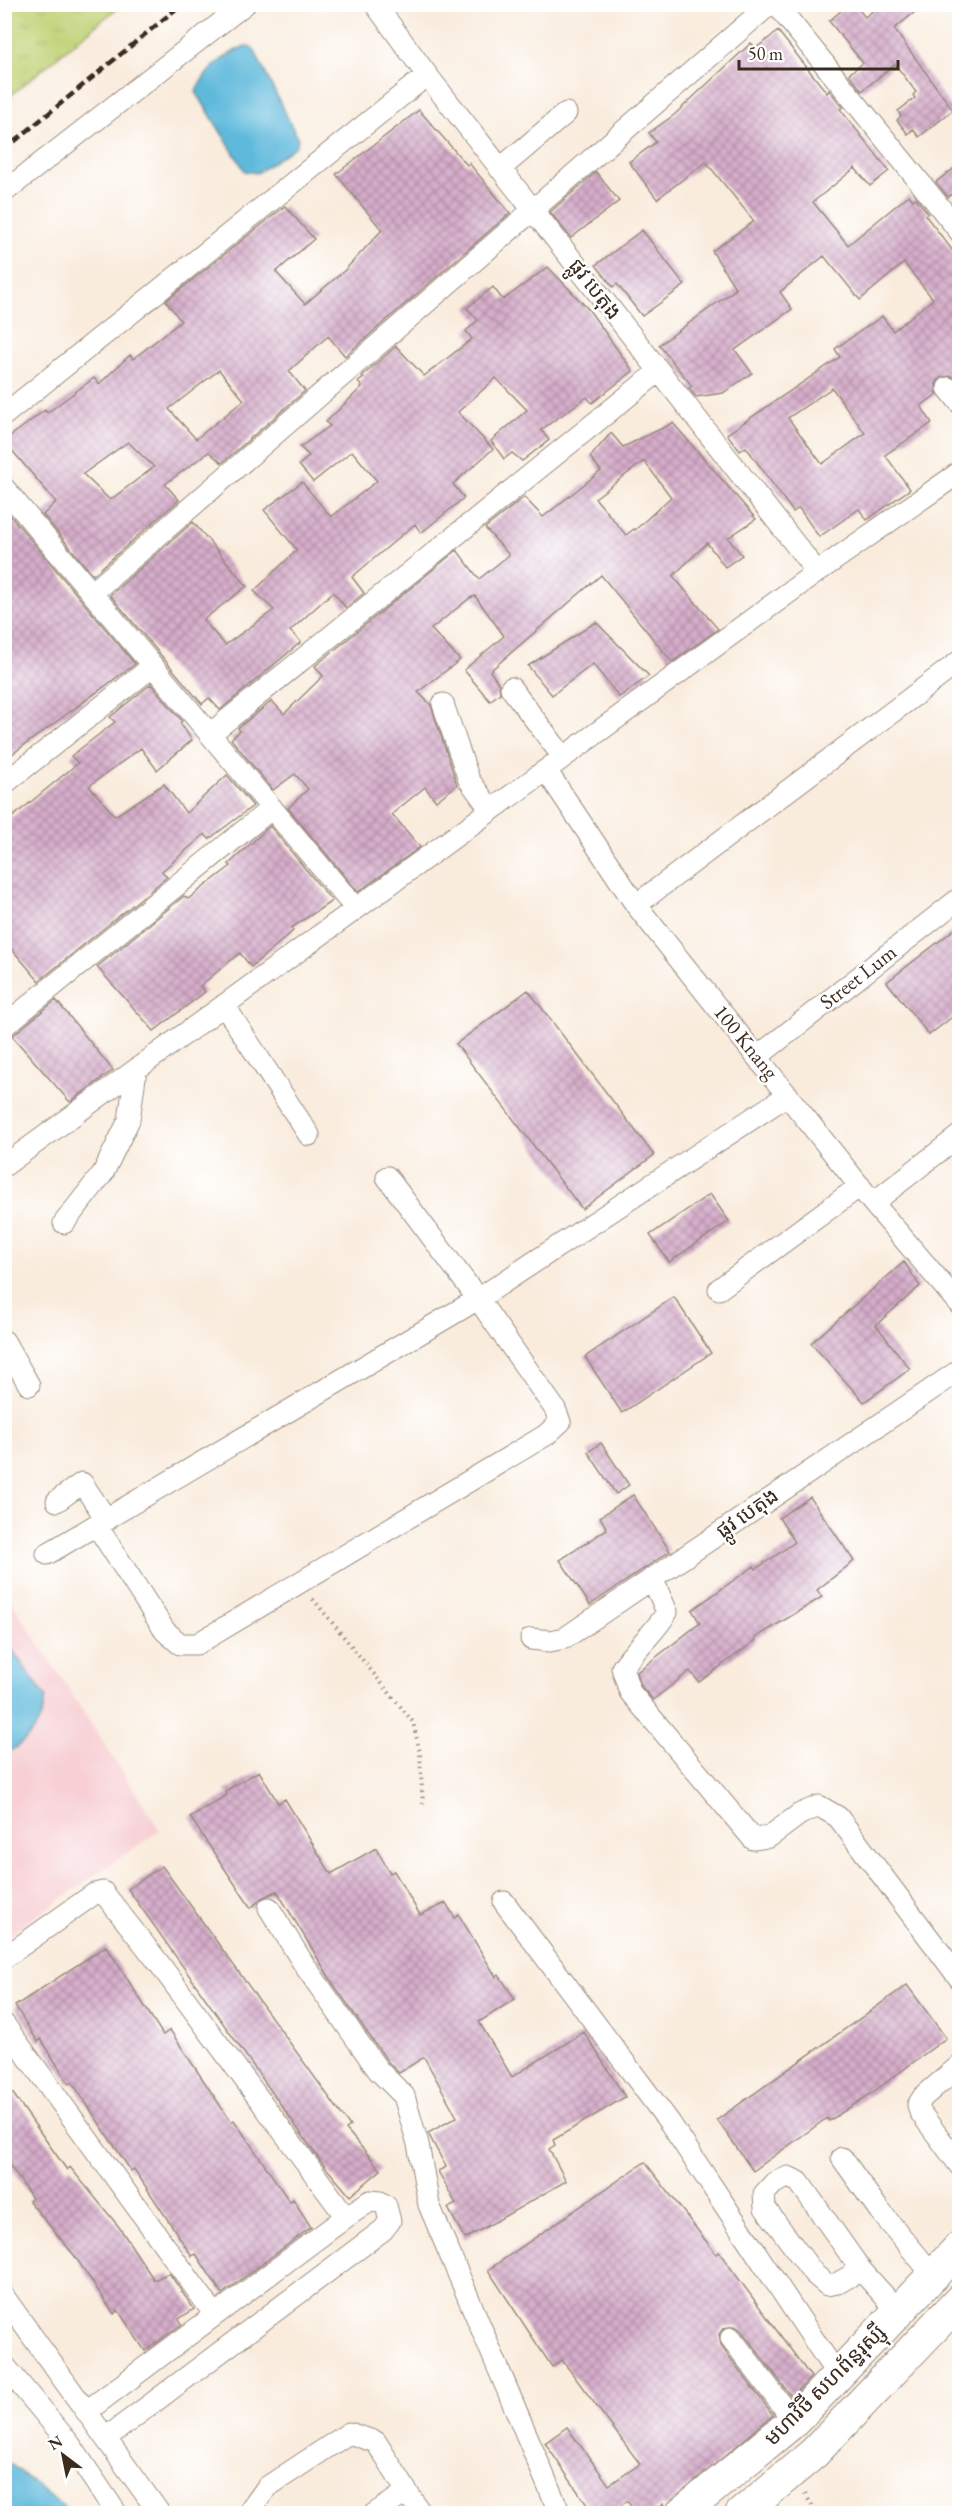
<svg xmlns="http://www.w3.org/2000/svg" width="964" height="2518" font-family="'EB Garamond','Noto Sans Khmer',serif">
<style>
.built{fill:#f7cfd4}
.grass{fill:url(#grass-tufts);stroke:#7d7e4a;stroke-width:1.5}
.water{fill:#5eb9db;stroke:#4c727c;stroke-width:1.5}
.building{fill:url(#building-cross-hatch);fill-rule:evenodd}
.lines{fill:none;stroke-linecap:round;stroke-linejoin:round}
.minor-casing{stroke:#9a8b7e;stroke-width:23}
.highway-casing{stroke:#9a8b7e;stroke-width:34}
.path{stroke:#9a8b7e;stroke-width:4;stroke-dasharray:1.5 4.5;stroke-linecap:butt}
.minor{stroke:#fff;stroke-width:21}
.highway{stroke:#fff;stroke-width:32}
.rail{stroke:#3b2a1e;stroke-width:4.5;stroke-dasharray:9 4.5;stroke-linecap:butt}
.labels{text-anchor:middle;stroke-width:5;stroke-linejoin:round;paint-order:stroke}
.street-label{font-size:21px;fill:#3b2a1e;stroke:#fff}
</style>
<defs>
<pattern id="grass-tufts" width="24" height="20" patternUnits="userSpaceOnUse" patternTransform="scale(1.5)"><rect width="24" height="20" fill="#bfd275"/><path d="M3 7l-1-3M5 7V3M7 7l1-3M15 17l-1-3M17 17v-4M19 17l1-3" fill="none" stroke="#a5b465"/></pattern>
<pattern id="building-cross-hatch" width="8" height="8" patternUnits="userSpaceOnUse" patternTransform="scale(1.5)"><rect width="8" height="8" fill="#d6adcb"/><path d="M0 0l8 8M0 8l8-8" fill="none" stroke="#af8da4"/></pattern>
</defs>
<rect width="100%" height="100%" fill="#fff"/>
<filter id="ink" filterUnits="userSpaceOnUse"><feTurbulence type="fractalNoise" baseFrequency=".0167" numOctaves="2"/><feDisplacementMap in="SourceGraphic" scale="12" xChannelSelector="R" yChannelSelector="G"/><feConvolveMatrix kernelMatrix="1 2 1 2 8 2 1 2 1" color-interpolation-filters="sRGB"/></filter>
<filter id="wash" filterUnits="userSpaceOnUse"><feTurbulence type="fractalNoise" baseFrequency=".008" numOctaves="4" result="noise"/><feDisplacementMap in="SourceGraphic" scale="24" xChannelSelector="R" yChannelSelector="G"/><feGaussianBlur stdDeviation="1.35" result="paint"/><feColorMatrix in="noise" values="0 0 0 0 0 0 0 0 0 0 0 0 0 0 0 0 0 1.4 0 .05"/><feComposite in="paint" operator="in"/></filter>
<g filter="url(#wash)">
<rect width="100%" height="100%" fill="#f9ecdd"/>
<path class="built" d="M4,1590L160,1830L5,1938H4Z"/>
<path class="grass" d="M5,4H121V5L5,100Z"/>
<path class="water" d="M245,46L253,48L298,139L296,146L257,173L245,171L196,92C203,72 226,54 245,46Z
M4,1639L46,1697C42,1725 30,1740 5,1754Z
M4,2460L12,2465L71,2513H5Z"/>
<g id="blocks">
<path class="building" d="M849,4H854L865,17L881,4H925L894,29L953,110L919,137L913,129L908,134L897,120L901,116L898,111L915,98L913,95L916,92L895,64L862,91L849,74L863,63L829,21Z
M778,31L827,93L829,90L843,107L840,109L889,171L870,186L855,168L813,202L848,245L909,195L913,200L916,198L928,213L925,215L960,260V382L952,376L940,378L936,384L937,394L921,406L932,423L885,455L910,489L867,520L859,509L819,537L799,508L793,512L746,447L740,451L727,434L840,357L835,349L882,316L893,331L933,299L904,263L860,300L824,256L780,292L792,309L735,350L752,373L723,393L696,397L689,388L692,386L659,345L736,289L712,251L754,221L706,162L657,199L629,162L656,142L649,133L674,115L751,43L756,48ZM832,388L865,433L822,464L788,418Z
M419,110L467,165L469,163L510,213L345,356L328,336L289,371L305,391L222,463L209,452L165,484L179,500L93,575L43,515L56,502L4,441L45,410L47,413L94,378L99,384L130,355L133,359L181,321L166,301L285,206L314,239L276,272L305,304L344,271L382,230L336,174ZM219,370L244,400L196,439L169,409ZM128,442L154,467L110,500L83,474Z
M960,164V188L948,197L936,182Z
M596,172L619,201L571,238L550,212Z
M642,230L685,285L642,316L617,284L613,287L596,265Z
M548,267L589,310L633,371L592,403L587,397L541,430L549,440L522,461L512,453L504,459L491,441L527,410L496,378L458,412L493,449L453,484L464,498L421,533L415,524L352,577L364,593L346,608L333,592L290,631L301,642L220,710L209,698L202,704L110,595L193,522L247,586L203,620L225,645L274,610L254,591L297,550L264,510L302,482L331,517L377,481L352,451L313,482L299,465L309,456L300,447L330,426L326,422L362,387L358,382L364,378L362,376L396,346L424,376L472,339L466,331L478,320L467,308L493,287L503,300Z
M673,423L756,519L728,538L742,555L725,567L707,543L673,576L718,629L672,662L601,575L490,671L499,684L500,693L490,701L464,670L504,636L475,596L470,598L431,629L460,660L418,692L431,705L457,785L436,801L425,787L392,814L420,847L358,892L288,808L308,789L295,774L273,790L231,739L240,731L238,728L272,701L284,714L323,676L315,666L457,550L479,579L509,555L485,528L524,497L543,517L601,471L590,457L611,433L623,447ZM644,461L671,497L635,530L634,529L626,535L595,498Z
M4,508L135,664L4,760Z
M596,622L649,676L619,697L593,664L552,695L528,666Z
M151,684L182,721L180,723L192,740L157,770L141,748L89,786L115,816L164,784L186,813L227,775L253,806L209,839L205,834L162,871L167,877L39,981L4,940V824L78,763L71,756L115,722L110,717Z
M270,826L332,901L291,928L293,931L251,967L240,953L200,986L205,992L154,1031L97,967L184,896L188,899L231,866L229,864Z
M960,925V1011L929,1035L887,982Z
M528,990L654,1155L582,1209L456,1044Z
M56,1000L113,1070L70,1102L12,1036Z
M710,1194L729,1221L669,1262L650,1235Z
M904,1262L920,1286L876,1325L910,1369L864,1402L811,1343Z
M674,1297L711,1353L622,1413L585,1357Z
M601,1443L629,1485L616,1494L588,1452Z
M633,1495L670,1551L590,1605L560,1560L607,1529L600,1517Z
M810,1497L854,1561L817,1590L822,1597L755,1638L756,1640L699,1682L690,1671L653,1700L641,1686L637,1672L700,1623L692,1610L754,1566L756,1569L795,1542L779,1518Z
M259,1771L278,1803L285,1799L331,1874L376,1848L390,1873L394,1871L420,1915L446,1903L455,1918L459,1915L496,1977L499,1975L515,1999L479,2022L512,2077L584,2032L625,2097L553,2140L555,2145L549,2149L566,2181L465,2239L448,2208L456,2204L438,2171L446,2167L428,2133L457,2117L424,2057L399,2073L388,2062L334,1985L277,1891L262,1898L251,1908L190,1817L227,1795L225,1791Z
M162,1866L350,2126L346,2129L381,2170L350,2196L322,2163L128,1889Z
M106,1946L163,2035L170,2030L231,2122L234,2120L290,2202L293,2199L311,2227L222,2294L196,2254L192,2256L134,2169L131,2171L72,2082L69,2084L41,2039L38,2042L15,2006Z
M907,1985L946,2038L869,2095L829,2121L827,2118L753,2171L717,2120Z
M4,2081L67,2170L70,2167L119,2227L154,2280L169,2273L194,2309L179,2319L182,2324L145,2351L118,2310L114,2314L74,2255L29,2201L32,2198L4,2157Z
M645,2162L716,2254L719,2252L811,2377L792,2397L741,2330L735,2326L724,2328L719,2334L721,2346L773,2415L665,2507L663,2504L650,2514H637L627,2501L609,2514H593L545,2443L567,2427L609,2485L640,2464L562,2360L552,2367L488,2270Z"/>
</g>
</g>
<g filter="url(#ink)">
<use href="#blocks" fill-opacity="0" stroke="#9a8b7e" stroke-width="1.5"/>
<g class="lines">
<defs>
<path id="minor" d="M375,4L427,75L817,572
M776,4L960,232
M500,169L566,113
M4,192L245,4
M948,388L960,403
M4,415L427,75
M4,488L356,909
M92,593L770,4
M511,688L563,757
M443,704L469,780L491,810
M210,734L659,371
M546,770L636,905L873,1203L960,1305
M4,784L153,666
M636,905L960,661
M224,1005L309,1135
M4,1026L272,808
M757,1057L960,898
M4,1166L817,572L960,472
M873,1203L960,1135
M64,1223L103,1173L129,1120L136,1070
M719,1289L860,1186
M4,1341L29,1385
M57,1501L82,1483L107,1520
M97,1526L165,1631L180,1644H197L546,1435L560,1422L555,1409L478,1299L387,1177
M47,1554L478,1299L788,1095
M652,1578L667,1612C655,1633 636,1647 622,1668L630,1692L753,1839L769,1837L800,1814L819,1806L838,1817L960,1979
M531,1639L550,1641L565,1638L960,1370
M504,1902L670,2123L828,2361L840,2373
M269,1908L305,1966L378,2070L404,2096L418,2144L429,2205L560,2514
M4,1958L94,1894L103,1892L158,1962L346,2217
M4,2024L215,2315
M960,2065L923,2097L918,2105L920,2112L960,2166
M842,2158L879,2210L933,2275
M861,2270L838,2283L827,2285L814,2274L765,2208L764,2194L774,2183L788,2177L799,2182L861,2270L898,2311
M4,2297L160,2514
M731,2338L794,2421
M4,2365L69,2443L117,2514
M87,2411L346,2217L370,2201L380,2202L386,2206L390,2221L383,2230L106,2438
M254,2514L252,2508L267,2487L349,2433L376,2442L421,2514
M374,2514L407,2492"/>
<path id="highway" d="M681,2514L794,2421L960,2247
M741,2514L814,2453L960,2300"/>
</defs>
<use href="#minor" class="minor-casing"/>
<use href="#highway" class="highway-casing"/>
<path class="path" d="M313,1599L413,1722L420,1753L423,1807
M805,2494L818,2514"/>
<use href="#minor" class="minor"/>
<use href="#highway" class="highway"/>
<path class="rail" d="M4,150L182,4"/>
</g>
</g>
<g class="labels">
<g class="street-label">
<text transform="translate(595 289) rotate(52)" y="7">ផ្លូវ បេតុង</text>
<text transform="translate(858 977) rotate(-38)" y="7">Street Lum</text>
<text transform="translate(746 1042) rotate(51)" y="7">100 Knang</text>
<text transform="translate(747 1513) rotate(-35)" y="7">ផ្លូវ បេតុង</text>
<text transform="translate(825 2385) rotate(-45)" y="7">មហាវិថី សហព័ន្ធរុស្ស៊ី</text>
</g>
</g>
<rect width="964" height="2518" fill="none" stroke="#fff" stroke-width="24"/>
<g transform="translate(63 2455) rotate(328)" stroke="#ffffff" stroke-width="4.5" paint-order="stroke">
<path d="M0-4.5L10 22L0 15L-10 22Z" fill="#3b2a1e"/>
<text y="-9" font-size="16" font-weight="bold" text-anchor="middle" fill="#3b2a1e">N</text>
</g>
<path d="M739 60v9h159v-9" fill="none" stroke="#3b2a1e" stroke-width="3"/>
<text x="748" y="60" font-size="18" fill="#3b2a1e" stroke="#ffffff" stroke-width="4.5" paint-order="stroke">50 m</text>
</svg>
